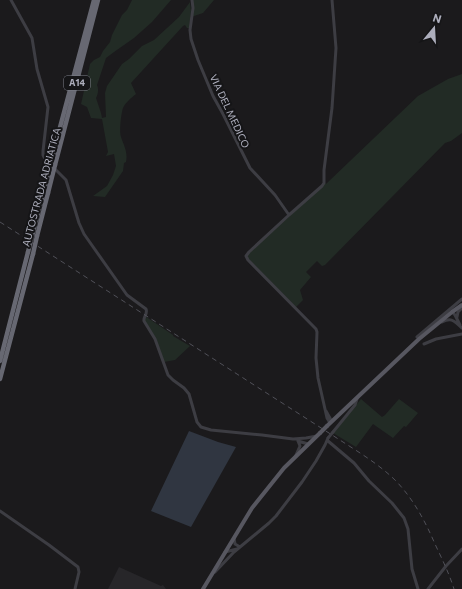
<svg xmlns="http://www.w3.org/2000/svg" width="462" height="589" font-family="Commissioner,sans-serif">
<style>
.built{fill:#272629}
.green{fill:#222b25}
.water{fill:#303641}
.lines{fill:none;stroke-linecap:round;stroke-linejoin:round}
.minor{stroke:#3d3d43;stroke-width:3}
.major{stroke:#575760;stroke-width:4}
.highway{stroke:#676872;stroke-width:4.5}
.rail{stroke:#505058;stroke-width:1;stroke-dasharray:5 4;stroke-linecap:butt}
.minor-bridge{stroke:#3d3d43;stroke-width:3}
.major-bridge{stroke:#575760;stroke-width:4}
.highway-bridge{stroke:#676872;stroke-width:4.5}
.labels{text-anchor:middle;stroke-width:4;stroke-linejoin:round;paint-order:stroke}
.shield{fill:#151517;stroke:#7f808a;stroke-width:1}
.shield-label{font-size:9px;font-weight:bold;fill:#adaebc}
.street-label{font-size:10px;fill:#adaebc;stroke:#151517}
</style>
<rect width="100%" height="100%" fill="#1b1a1c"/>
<path class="built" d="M119,567L161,586L163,585L166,589H108Z"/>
<path class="green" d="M132,0H171L152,22L134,38L114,52L106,58L97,85C99,89 98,94 96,98L101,113L102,118L106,117L105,93L107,86L122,64L129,59L142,46L154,40L179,17L190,2L191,11L189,28H187L185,25L183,26L131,83L136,94C131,98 125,103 123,108C121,114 119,132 121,137C124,146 128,152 126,162L124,163L123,171L105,197L93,196L107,186L113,175L116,166L114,154L106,156L108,152L102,119L91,118L87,107L81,104L90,64L94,60L100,57L103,51L110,42L112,35L122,15L127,10Z
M191,0H214L203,13L191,17L192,11Z
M462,74V133L451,141L445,143L325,265L322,266L317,261L306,272L311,277L300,290L303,300L296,307L248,259V254L317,191L324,182L326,184L327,183L418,96L448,79Z
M145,316L173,335V336L190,346L175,360L164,362L160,350L145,321Z
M361,399L382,417L385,415L399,399L418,413L406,427L404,426L393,438L373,424L356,447L333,433Z"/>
<path class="water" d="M189,431L218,442L236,447L191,527L151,511Z"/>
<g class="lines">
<path class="minor" d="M11,0L32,38L37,69L48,107L43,151V155L45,159L66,180L79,223L84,234L127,295L146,309C148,314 143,317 144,321L155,339L168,375L173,380L184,388L189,394L197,422L201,427L211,430L262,435L293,439L306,438L317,436
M192,0L193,8L190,30L191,39L198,60L213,96L223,114L250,168L275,195L289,215
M452,312L455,315L460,325
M457,317L458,312L462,308
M442,322C452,317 454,321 462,328
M417,337L462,299
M424,344L436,339L462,334
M326,411L331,420L330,423
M330,423L327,418L318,378L316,358L317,332L316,329L248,260L246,256L249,252L289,215L322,186L324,183V170L332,108L336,48L332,0
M333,432L355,405L357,399
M298,441L308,444
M328,441L354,463L369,481L392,503L404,518L408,529L412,569L418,589
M296,455L300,446L298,441
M0,511L49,545L78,567L79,572L75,589
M234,538L235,544L240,547
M225,552L237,549
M215,572L234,552L269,523L276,516L302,482L316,461L325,445L328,438
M428,589L446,566L462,549"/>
<path class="major" d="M327,426L419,339L452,312L462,305
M203,589L252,508L284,468L320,433"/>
<path class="highway" d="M51,161L94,0
M55,165L98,0
M33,232L44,190
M37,236L48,193
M0,361L28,252
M0,379L33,254"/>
<path class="rail" d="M0,222L357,451C371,460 385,470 396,481C414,500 425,521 435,544C442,559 449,573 454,589"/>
<path class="minor-bridge" d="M328,438L333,432"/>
<path class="major-bridge" d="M320,433L327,426"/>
<path class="highway-bridge" d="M44,190L51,161
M48,193L55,165
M28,252L33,232
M33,254L37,236"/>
</g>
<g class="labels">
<rect class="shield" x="64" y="76" width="26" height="14" rx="3"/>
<g class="shield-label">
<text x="77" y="86">A14</text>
</g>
<g class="street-label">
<text transform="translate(230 111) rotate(65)" y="4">VIA DEL MEDICO</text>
<text transform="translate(41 187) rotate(-75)" y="4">AUTOSTRADA ADRIATICA</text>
</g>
</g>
<g transform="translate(434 28) rotate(18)" stroke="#151517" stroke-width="3" paint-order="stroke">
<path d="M0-3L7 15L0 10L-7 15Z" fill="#adaebc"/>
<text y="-6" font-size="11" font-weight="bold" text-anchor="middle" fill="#adaebc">N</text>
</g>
</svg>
